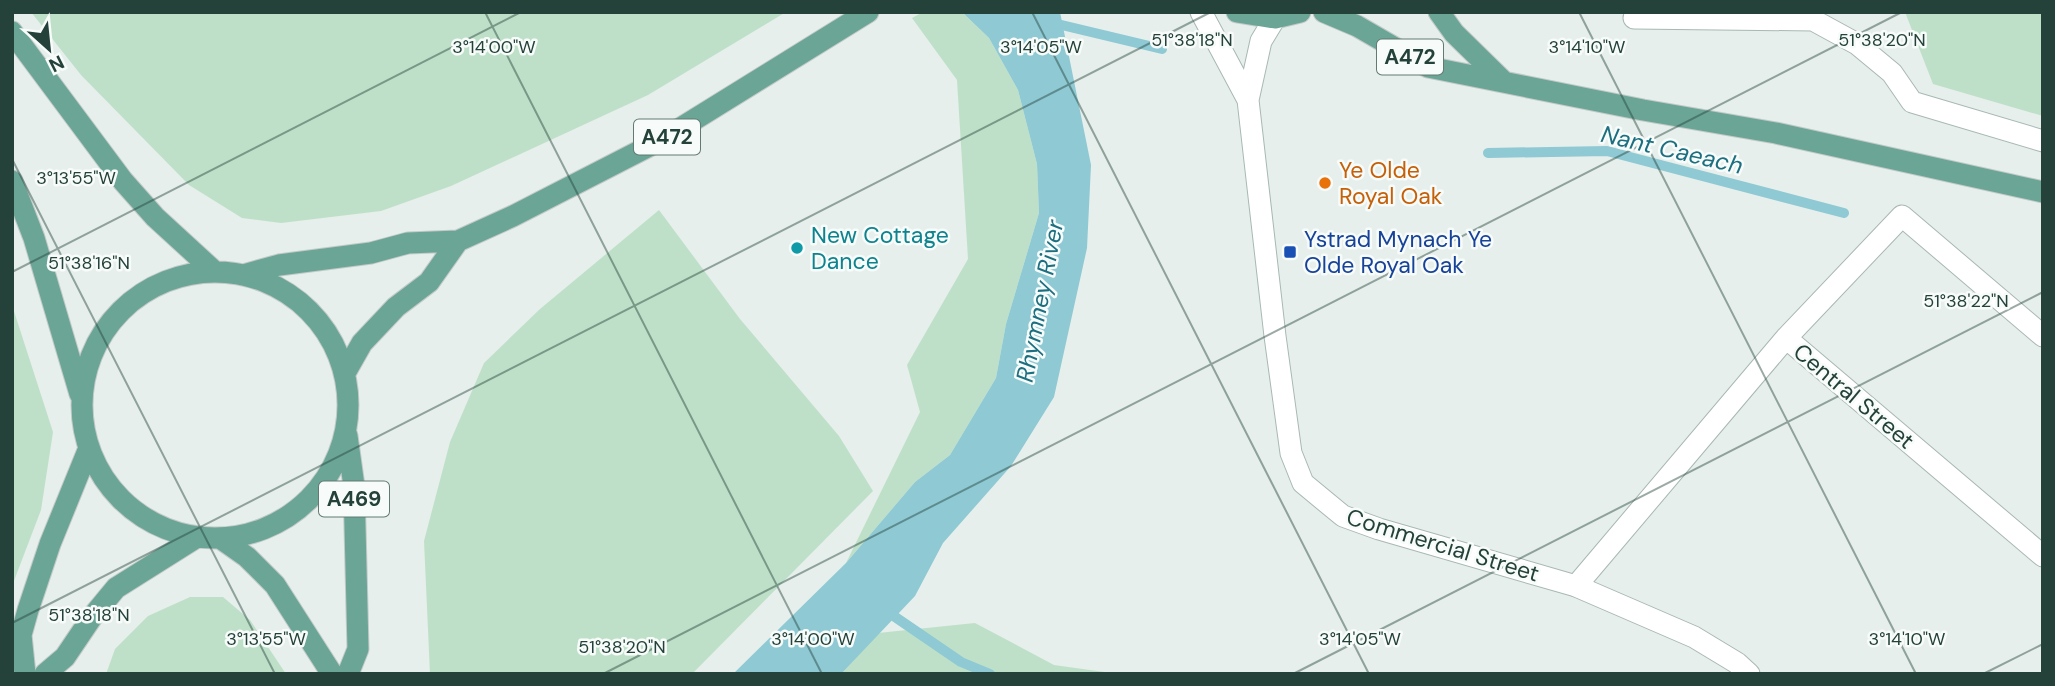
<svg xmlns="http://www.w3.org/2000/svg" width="2055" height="686" font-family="'DM Sans',sans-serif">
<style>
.green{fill:#bfe0c8}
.water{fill:#8ec9d4}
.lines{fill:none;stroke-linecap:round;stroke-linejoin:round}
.stream{stroke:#8ec9d4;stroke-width:10}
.minor-casing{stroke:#a8b8b2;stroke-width:23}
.tertiary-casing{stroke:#a8b8b2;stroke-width:23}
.primary-casing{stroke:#c2cac8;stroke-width:23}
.minor{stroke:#fff;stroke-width:21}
.tertiary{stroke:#fff;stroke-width:21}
.primary{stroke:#6aa596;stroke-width:21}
.ticks{fill:none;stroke:#24423a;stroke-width:2;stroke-opacity:0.45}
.food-dot{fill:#e8710a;stroke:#f7fbf9;stroke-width:2.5}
.culture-dot{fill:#0f9aa8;stroke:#f7fbf9;stroke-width:2.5}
.transit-dot{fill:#1a4fb4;stroke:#f7fbf9;stroke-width:2.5}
.labels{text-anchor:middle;stroke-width:5;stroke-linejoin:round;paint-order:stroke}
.shield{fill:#f7fbf9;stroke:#637a73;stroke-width:2}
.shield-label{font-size:21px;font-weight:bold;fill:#24423a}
.food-label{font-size:23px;fill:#c56008;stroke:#f7fbf9;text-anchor:start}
.culture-label{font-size:23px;fill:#0d838f;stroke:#f7fbf9;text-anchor:start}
.transit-label{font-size:23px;fill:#164399;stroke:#f7fbf9;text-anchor:start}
.street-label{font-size:23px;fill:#24423a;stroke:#f7fbf9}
.water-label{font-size:24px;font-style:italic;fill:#1c6f80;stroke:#f7fbf9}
.ticks-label{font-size:18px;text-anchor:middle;fill:#24423a;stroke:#f7fbf9;stroke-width:5;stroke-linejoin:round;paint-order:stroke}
</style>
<rect width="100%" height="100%" fill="#e6efeb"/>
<path class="green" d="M31,12H786L648,95L451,186L381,211L281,223L242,218L189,185L81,75Z
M923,12H962L989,38L1018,90L1037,164L1039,213L1006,324L996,378L950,455L915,482L846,563L920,412L907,365L968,259L957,80L912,18Z
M1905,12H2043V116L1933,84Z
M659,210L740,319L839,436L873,491L692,674H430L424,541L450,442L484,363L540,309Z
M12,305L53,432L41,510L12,586Z
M190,597H223L250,620L286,674H106L115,649L148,616Z
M975,623L1054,665L1119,674H841L878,633Z"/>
<path class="water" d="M962,12H1060L1091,165L1087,248L1054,397L1011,466L943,543L915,596L841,674H733L846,563L915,482L950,455L996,378L1006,324L1039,213L1037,164L1018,90L989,38Z"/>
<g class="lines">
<path class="stream" d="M1049,22L1162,49
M1488,153L1607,151L1844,213
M882,608L961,662L990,674"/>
<defs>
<path id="minor" d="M1634,18L1813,20L1857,44L1892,73L1912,102L2043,141
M1786,338L1902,216L2043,336
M1576,586L1786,338L2043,556"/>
<path id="tertiary" d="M1201,12L1248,100
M1275,18L1261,41L1248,100L1275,336L1291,453L1303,483L1343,516L1379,529L1576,586L1694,637L1737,663L1749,674"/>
<path id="primary" d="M1237,12L1275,18L1300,12
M1324,12L1357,26L1428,67L1643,110L1776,133L2043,192
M1439,12L1454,33L1503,81
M12,32L123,181L155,217L215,272
M12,181L34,238L80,394
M82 405a133 133 0 1 1 266 0a133 133 0 1 1-266 0Z
M243,275L279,265L371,253L408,243L458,241L513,216L663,139L868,12
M345,373L362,343L396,307L429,282L458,241
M347,436L354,486L358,649L348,674
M220,538L247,557L275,585L332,674
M25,674L21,635L28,610L50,544L89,448
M45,674L65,657L92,617L116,588L197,537"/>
</defs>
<use href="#minor" class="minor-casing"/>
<use href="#tertiary" class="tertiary-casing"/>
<use href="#primary" class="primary-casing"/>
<use href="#minor" class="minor"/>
<use href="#tertiary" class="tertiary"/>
<use href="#primary" class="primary"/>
</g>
<path class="ticks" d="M485,12L822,674M1032,12L1369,674M1579,12L1916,674M12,159L275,674M12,272L521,12M12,623L1211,12M603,674L1902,12M1293,674L2043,292M1983,674L2043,644"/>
<circle class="food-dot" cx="1325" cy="183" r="7"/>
<circle class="culture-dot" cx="797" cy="248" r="7"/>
<rect class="transit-dot" x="1283" y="245" width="14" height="14" rx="3.5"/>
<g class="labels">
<g class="shield">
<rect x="1377" y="39.5" width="66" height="35" rx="5"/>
<rect x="634" y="119.5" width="66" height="35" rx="5"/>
<rect x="319" y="481.5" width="70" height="35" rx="5"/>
</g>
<g class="shield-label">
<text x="1410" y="64">A472</text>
<text x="667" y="144">A472</text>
<text x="354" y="506">A469</text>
</g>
<g class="food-label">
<text x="1339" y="178">Ye Olde<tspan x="1339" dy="26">Royal Oak</tspan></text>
</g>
<g class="culture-label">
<text x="811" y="243">New Cottage<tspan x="811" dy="26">Dance</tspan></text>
</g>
<g class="transit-label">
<text x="1304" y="247">Ystrad Mynach Ye<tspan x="1304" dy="26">Olde Royal Oak</tspan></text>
</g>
<g class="street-label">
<text transform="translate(1854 396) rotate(40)" y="8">Central Street</text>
<text transform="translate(1443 545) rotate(17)" y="8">Commercial Street</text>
</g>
<g class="water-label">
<text transform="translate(1672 150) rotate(13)" y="8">Nant Caeach</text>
<text transform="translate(1040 301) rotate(-79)" y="8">Rhymney River</text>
</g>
</g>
<g class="ticks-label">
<text x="1192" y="46">51°38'18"N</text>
<text x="1882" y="46">51°38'20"N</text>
<text x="494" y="53">3°14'00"W</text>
<text x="1041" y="53">3°14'05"W</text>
<text x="1587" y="53">3°14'10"W</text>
<text x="76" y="184">3°13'55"W</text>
<text x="89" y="269">51°38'16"N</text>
<text x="1966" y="307">51°38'22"N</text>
<text x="89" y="621">51°38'18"N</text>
<text x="266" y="645">3°13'55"W</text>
<text x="813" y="645">3°14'00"W</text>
<text x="1360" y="645">3°14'05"W</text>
<text x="1907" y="645">3°14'10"W</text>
<text x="622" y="653">51°38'20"N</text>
</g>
<rect width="2055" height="686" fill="none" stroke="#24423a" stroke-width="28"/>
<g transform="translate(49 49) rotate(153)" stroke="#f7fbf9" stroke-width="5" paint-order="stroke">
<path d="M0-5L12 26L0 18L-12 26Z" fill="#24423a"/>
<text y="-10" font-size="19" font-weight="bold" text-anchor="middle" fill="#24423a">N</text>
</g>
</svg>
